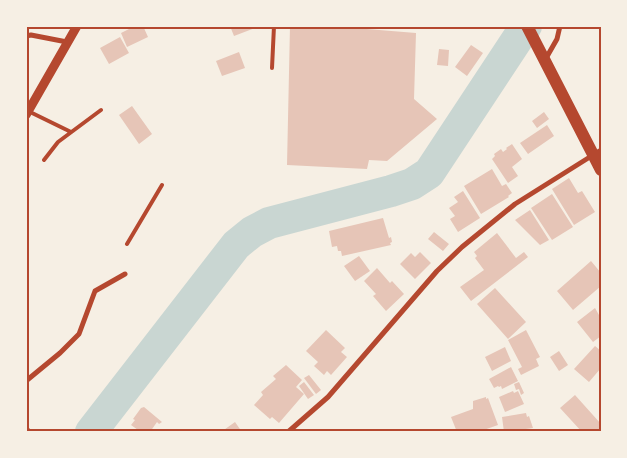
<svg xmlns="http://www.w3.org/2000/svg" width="627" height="458" font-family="'Alegreya Sans',sans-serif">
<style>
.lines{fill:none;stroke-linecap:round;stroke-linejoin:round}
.river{stroke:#c9d6d2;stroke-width:32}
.building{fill:#e6c5b7}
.service{stroke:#b5482f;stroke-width:4}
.minor{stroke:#b5482f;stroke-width:5}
.tertiary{stroke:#b5482f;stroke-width:9}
.primary{stroke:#b5482f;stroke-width:12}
.neatline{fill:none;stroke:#b5482f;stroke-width:2}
</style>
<rect width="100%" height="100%" fill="#f6efe4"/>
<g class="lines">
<path class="river" d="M91,432L236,245L252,232L269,223L391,191L412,184L429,173L526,26"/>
</g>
<path class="building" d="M135,26H143L148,37L127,47L121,33Z
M230,26H255V28L234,36Z
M290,26H330L416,33L414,99L437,119L387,161L369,160L367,169L287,165Z
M120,37L129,53L109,64L100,48Z
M471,45L483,53L467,76L455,67Z
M439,49L449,50L448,66L437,65Z
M239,52L245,68L222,76L216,61Z
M132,106L152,134L139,144L119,115Z
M544,112L549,119L537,128L532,121Z
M547,125L554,136L528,154L520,143Z
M512,144L522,159L512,167L518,176L508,183L492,159L495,156L494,154L501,149L503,152L507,149L506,148Z
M492,169L502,186L506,184L512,193L508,196L509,197L481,214L464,186Z
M569,178L578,193L582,191L595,212L574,225L552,189Z
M463,191L480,218L458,232L450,219L455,216L449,208L458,202L454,197Z
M552,194L573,227L552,240L531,208Z
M530,210L549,240L540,245L515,220Z
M383,218L389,238L391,237L392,242L390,243L391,245L342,256L341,251H338L337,246L332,247L329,231Z
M434,232L449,244L443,251L428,239Z
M497,233L516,258L524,252L528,257L471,301L460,287L484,270L475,258L477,256L474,252Z
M420,252L431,263L415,279L400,264L411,253L415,257Z
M359,256L370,271L355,281L344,266Z
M591,261L601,273V286L573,310L557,291Z
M377,268L390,283L392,281L404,294L386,311L373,296L376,294L364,281Z
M495,288L526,322L508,339L477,304Z
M595,308L599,315L601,314V336L593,342L577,322Z
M326,330L345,348L341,352L347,357L331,375L327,371L324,375L314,366L318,362L306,351Z
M526,330L540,357L536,359L539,366L521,375L518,369L522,367L508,340Z
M595,346L601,351V368L589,382L574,369Z
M505,347L511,361L492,371L485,357Z
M559,351L568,365L559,371L550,357Z
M286,365L302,380L296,387L304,394L279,423L272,417L270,419L254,405L263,395L261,392L276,379L273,376Z
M511,367L518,381L502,389L501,386L499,387L498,386L494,388L489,379Z
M309,375L321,390L316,394L304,378Z
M304,382L314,395L308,399L299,386Z
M519,382L524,393L521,395L519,389L516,390L514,384Z
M513,391L514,393L518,391L524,404L505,412L499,397Z
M575,395L601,424L600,432H582L560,408Z
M486,397V399L488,398L498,425L478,432H457L451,417L473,409V401Z
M144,407L162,422L159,424L157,422L150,432H137L138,430L131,425L135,420L133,419L141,408Z
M526,413L527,417L529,416L533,428L504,432L502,417Z
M235,422L242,432H221Z"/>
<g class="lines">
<path class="service" d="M272,68L274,26
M28,111L71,132
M44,160L58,142L101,110
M127,244L162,185"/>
<path class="minor" d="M26,36L31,35L67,42
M545,60L557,39L560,26
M26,381L60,353L79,334L95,291L125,274
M26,428L29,432
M288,432L328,397L437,271L462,247L515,204L601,150"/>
<path class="tertiary" d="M26,115L77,26"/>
<path class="primary" d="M527,26L601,170"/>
</g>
<rect width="627" height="458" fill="none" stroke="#f6efe4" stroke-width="55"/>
<rect x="28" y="28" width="572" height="402" class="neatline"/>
</svg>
